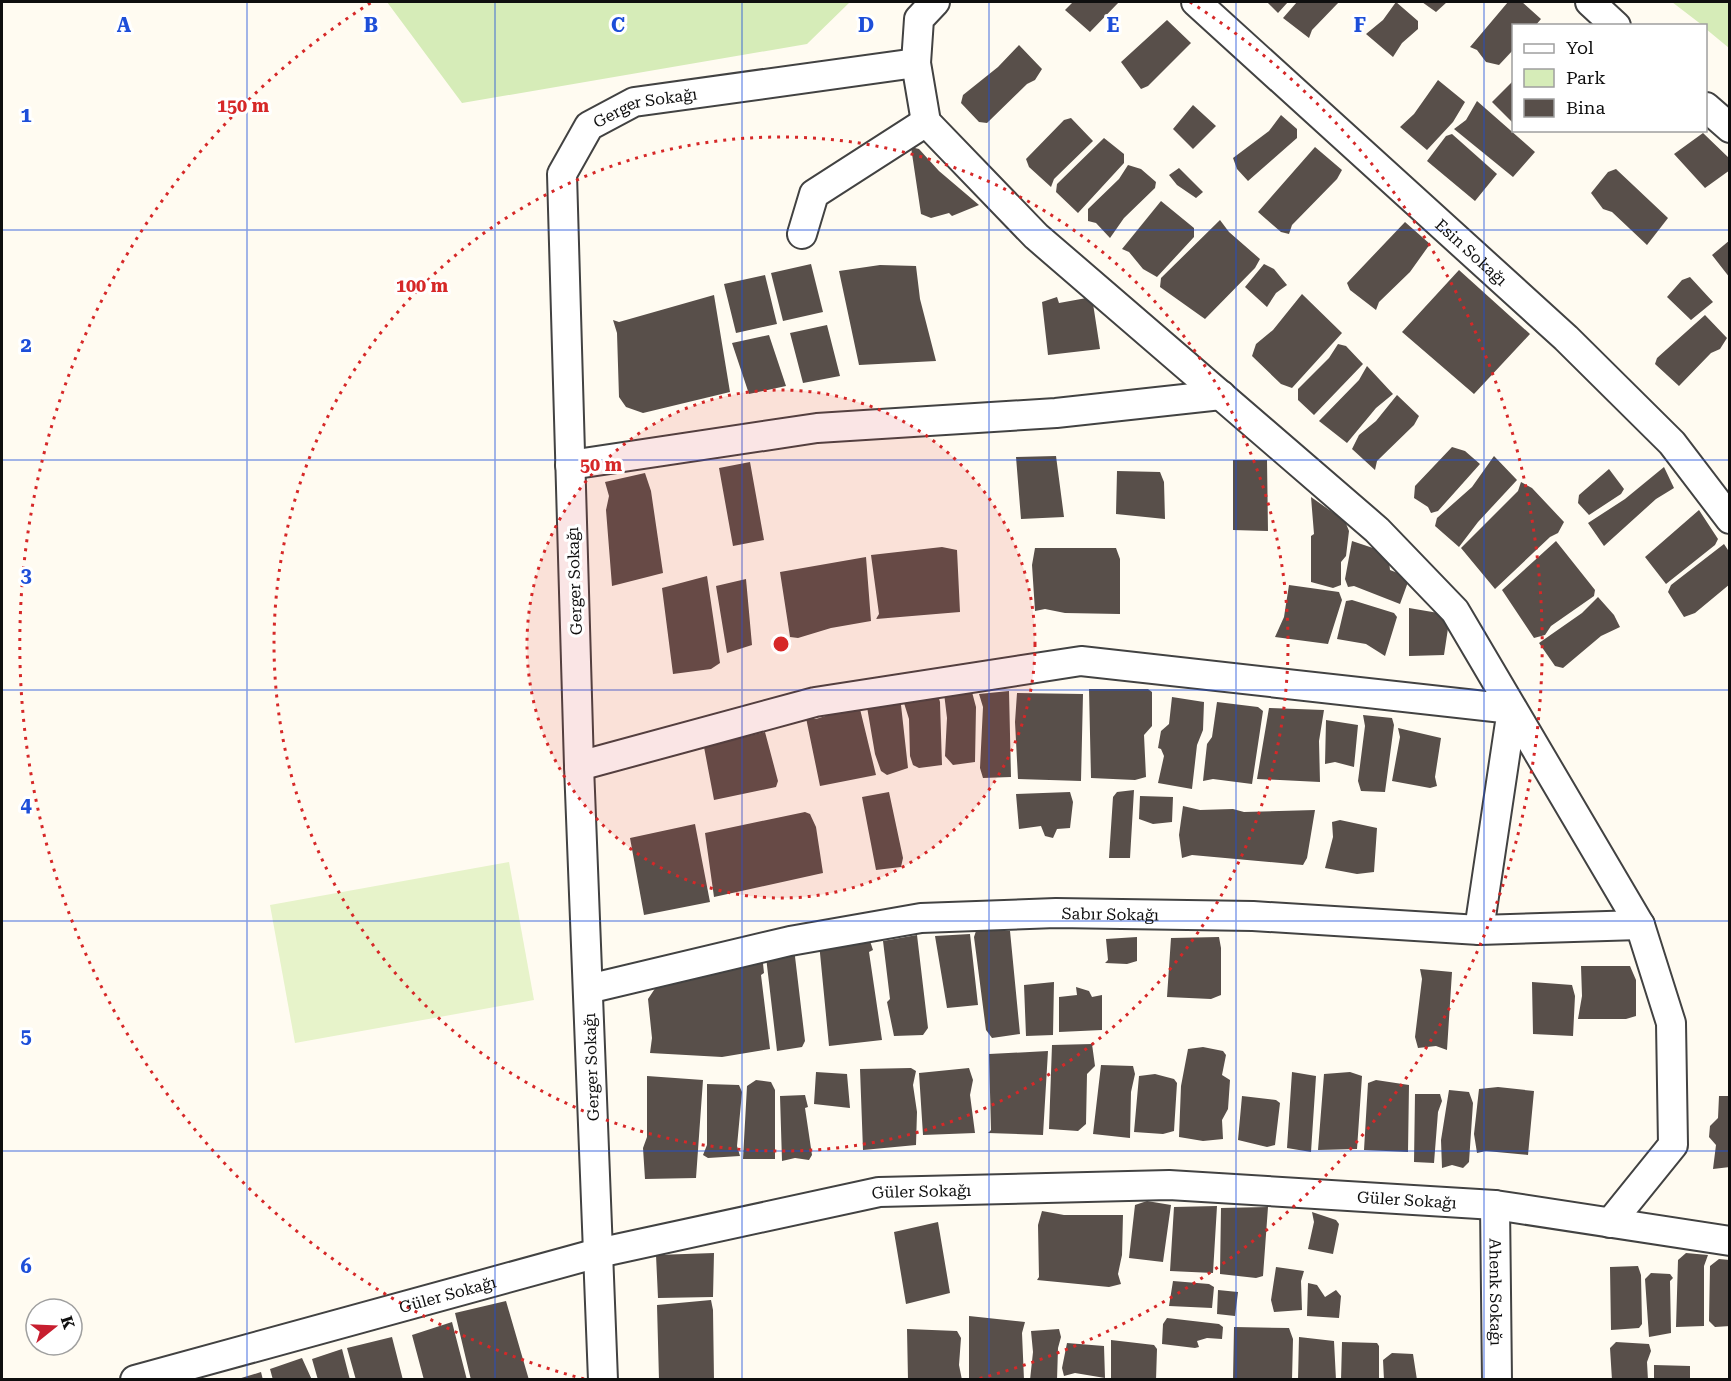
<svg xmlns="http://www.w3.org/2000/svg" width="1731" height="1381" font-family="'Roboto Serif',serif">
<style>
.green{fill:#d6ecb8}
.pitch{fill:#e7f3ca}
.building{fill:#584f4a}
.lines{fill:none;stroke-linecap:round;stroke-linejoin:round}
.minor-casing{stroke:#424242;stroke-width:32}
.minor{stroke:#fff;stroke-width:28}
.grid{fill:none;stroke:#1d4ed8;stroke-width:1.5;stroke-opacity:0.55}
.ring{fill:none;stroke:#d62828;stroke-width:3;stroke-dasharray:3 6}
.labels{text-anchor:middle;stroke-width:6;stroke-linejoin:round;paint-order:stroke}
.street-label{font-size:16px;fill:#0f0f0f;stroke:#fff}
.grid-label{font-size:20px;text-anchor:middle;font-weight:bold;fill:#1d4ed8;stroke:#fff;stroke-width:6;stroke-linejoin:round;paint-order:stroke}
.centre{fill:#d62828;stroke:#fff;stroke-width:3}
.ring-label{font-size:18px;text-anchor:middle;font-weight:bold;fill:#d62828;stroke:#fff;stroke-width:6;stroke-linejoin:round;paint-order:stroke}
</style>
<rect width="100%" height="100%" fill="#fffbf1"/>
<path class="green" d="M387,2H850L807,44L462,103Z
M1672,2H1729V48L1706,29V26L1702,25Z"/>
<path class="pitch" d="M509,862L534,1000L295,1043L270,905Z"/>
<path class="building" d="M1073,2H1119L1090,32L1065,10Z
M1267,2H1288L1278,13Z
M1297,2H1339L1312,30L1309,38L1283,18Z
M1396,2L1418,21V29L1402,43L1393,57L1366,34L1383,20Z
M1422,2H1447L1436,12Z
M1508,2H1522L1541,19L1535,26H1514V49L1499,65L1486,62L1477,50L1470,47Z
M1167,20L1191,43L1148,86L1141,89L1121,62Z
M1019,45L1042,69L1035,80L1027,84L987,123L979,122L961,103L963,95L998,67Z
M1438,80L1465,102L1453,122L1427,150L1400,127L1414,114Z
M1514,80V124L1492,102Z
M1477,101L1535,152L1513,177L1454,129L1466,120Z
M1193,105L1216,126L1193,149L1173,129Z
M1281,115L1297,129V138L1248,181L1237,169L1233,158L1269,131Z
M1071,118L1093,141L1054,179L1051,187L1029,167L1026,159L1064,120Z
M1703,133L1730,159V170L1705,188L1674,154Z
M1452,134L1497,174L1475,201L1427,161L1446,136Z
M1104,138L1124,154V163L1078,213L1056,192L1057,184Z
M911,147L919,149L939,171L979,205L952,216L949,213L931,218L921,214Z
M1315,147L1342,170L1337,179L1292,225L1289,234L1281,232L1258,212Z
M1128,165L1141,169L1156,182L1155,188L1124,218L1110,238L1096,223L1088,221V209L1119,179Z
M1179,168L1203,192L1196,198L1177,185L1169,175Z
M1616,169L1668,218L1647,245L1612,212L1603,209L1591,193L1608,172Z
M1161,201L1194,228V237L1157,277L1143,269L1129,252L1122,249Z
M1220,220L1229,232L1260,259L1255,268L1205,319L1160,287L1161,278Z
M1405,222L1430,244L1410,272L1379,302L1376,310L1350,290L1347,283Z
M1730,240V278L1712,255Z
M811,264L823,312L783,321L771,273Z
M1264,264L1274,269L1287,285L1276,293L1267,307L1245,287Z
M880,265L916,266L920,299L936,361L859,365L839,271Z
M1459,270L1530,334L1474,394L1402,332Z
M765,275L777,324L736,333L724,284Z
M1690,277L1713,302L1691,320L1667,297L1682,280Z
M1302,294L1342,333L1292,388L1281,384L1252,356L1256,344L1273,330Z
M714,295L730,392L643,413L626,407L619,397L617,333L613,320L619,322Z
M1057,297L1059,303L1092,297L1100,349L1048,355L1042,302Z
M1705,315L1727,338L1720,349L1711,353L1679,386L1655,364L1657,358Z
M827,325L840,376L803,383L790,333Z
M769,335L786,386L749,394L732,343Z
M1338,344L1346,346L1363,364L1314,415L1298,400V389L1329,358Z
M1367,366L1393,394L1376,408L1347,443L1319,421L1359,380Z
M1397,395L1419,416L1414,425L1377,461L1375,470L1352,449L1359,435L1376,421Z
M1452,447L1465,451L1480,464L1438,511L1431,513L1428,507L1414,498L1415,486Z
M1056,456L1064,517L1021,519L1016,457Z
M1494,456L1517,480L1478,522L1459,547L1435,526L1437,518L1472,487Z
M1233,460H1267L1268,531L1233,530Z
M750,462L764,540L733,546L719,468Z
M1664,467L1674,488L1656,499L1604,546L1588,523L1625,499Z
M1609,469L1624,489L1621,494L1589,515L1578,503L1579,495Z
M1117,471L1160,472L1164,482L1165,519L1116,514Z
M645,473L651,491L663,573L612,586L606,510L609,496L605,482Z
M1521,482L1532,488L1564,522L1558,533L1550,537L1495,589L1461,548L1518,491Z
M1311,497L1345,521L1349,531L1346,556L1341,562V585L1333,588L1311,582V536L1314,534Z
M1699,510L1718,539L1715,545L1666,584L1645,557Z
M1352,541L1388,553L1390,570L1403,575L1408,582L1400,604L1354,586L1348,587L1345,579Z
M1556,541L1595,590L1594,596L1551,626L1545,635L1534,638L1502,590Z
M1724,544L1730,553V584L1695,613L1684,617L1668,592L1671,585Z
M942,547L957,550L960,612L876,619L879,614L871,555Z
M1035,548H1116L1120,559V614L1065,613L1045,609L1035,611L1032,565Z
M866,557L871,621L831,628L798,638L790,637L780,572Z
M707,576L720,663L711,669L673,674L662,588Z
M746,579L752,645L727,653L716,586Z
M1289,585L1339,592L1342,600L1328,644L1275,637L1284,617Z
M1598,597L1614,615L1620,627L1601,636L1563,668L1555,666L1539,643L1582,613Z
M1352,600L1394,613L1397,617L1385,656L1366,644L1337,639L1346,601Z
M1409,608L1450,615L1444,655L1409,656Z
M1089,689H1148L1152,692V726L1144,735L1146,777L1135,780L1091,778Z
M1009,691L1011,777L983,778L980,768L983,707L979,694Z
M937,692L940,702L942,765L919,768L913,765L910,756L909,719L904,703Z
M972,692L976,707L975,762L953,765L945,756L947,718L944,693Z
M1017,693L1083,694L1081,781L1018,779L1015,722Z
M900,696L908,768L887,775L881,771L875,754L867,707Z
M1172,697L1204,702L1203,730L1197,745L1192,789L1158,783L1164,756L1161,749L1158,748L1161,731L1169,724Z
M1217,702L1258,707L1263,711L1252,784L1213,779L1203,781L1207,744L1212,737Z
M857,706L860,709L876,775L820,786L806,718L816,719Z
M1269,708L1324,710L1319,741L1320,782L1257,779Z
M1363,715L1392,718L1394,725L1385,792L1361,791L1358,781L1365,726Z
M1326,720L1358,725L1354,767L1335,762L1325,764Z
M1398,728L1441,738L1435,777L1437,786L1430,788L1392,781L1400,737Z
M765,732L778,781L776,787L714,800L704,747Z
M1134,790L1130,858H1109L1113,797L1117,792Z
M889,792L903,858L901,867L876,870L862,797Z
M1070,792L1073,802L1070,828L1057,829L1053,838L1045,836L1041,826L1019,829L1016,794Z
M1140,796L1173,797L1172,822L1153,824L1139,819Z
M1183,806L1200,810L1233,809L1244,812L1315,810L1307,858L1303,865L1192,855L1182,858L1179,835Z
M805,812L810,814L816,827L823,873L714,897L705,833Z
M1340,820L1377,828L1374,872L1357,874L1325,868L1333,837L1332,822Z
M695,824L710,902L644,915L630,838Z
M976,931H1010L1020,1034L992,1038L986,1030L974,937Z
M970,934L978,1005L947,1008L935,936Z
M868,935L873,950L869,952L882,1040L829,1046L819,943Z
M917,935L928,1028L923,1035L894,1036L887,1002L890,999L883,941Z
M1137,937V961L1127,964L1105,963L1108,960L1106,939Z
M1219,937L1221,948V995L1211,999L1167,997L1171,938Z
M794,948L805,1041L802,1047L777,1051L766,957Z
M762,954L764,973L761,975L770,1049L722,1057L650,1053L652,1038L648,999L664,975Z
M1581,966H1630L1636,980V1016L1626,1019H1578L1582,996Z
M1420,969L1452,972L1447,1050L1436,1046L1418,1048L1415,1037L1422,979Z
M1054,982L1053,1035L1026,1036L1024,985Z
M1532,982L1572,985L1575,996L1573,1036L1533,1034Z
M1076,987L1089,991L1092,997L1102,995V1030L1059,1032V997L1077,995Z
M1092,1044L1095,1066L1087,1074L1086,1124L1078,1131L1049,1129L1052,1045Z
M1203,1047L1223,1051L1226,1055L1222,1075L1230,1080L1228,1109L1222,1120L1223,1139L1203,1141L1179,1137L1181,1086L1188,1049Z
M1048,1051L1043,1135L988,1133L991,1130L989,1054Z
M1101,1065L1133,1066L1135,1074L1131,1092L1130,1138L1093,1134Z
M911,1068L916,1071L913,1085L917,1112L916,1145L863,1150L860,1069Z
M969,1068L973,1080L970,1095L975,1133L923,1135L919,1073Z
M816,1072L847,1074L850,1108L814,1104Z
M1292,1072L1316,1076L1311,1152L1287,1148Z
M1350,1072L1362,1076L1357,1149L1318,1150L1324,1074Z
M1155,1074L1174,1079L1177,1083L1174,1131L1163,1134L1134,1132L1139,1076Z
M647,1076L703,1080L696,1178L645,1179L643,1148L647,1137Z
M756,1080L771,1082L775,1090V1159H743L747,1086Z
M1376,1080L1409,1085L1408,1152L1364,1150L1368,1083Z
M707,1084L739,1085L742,1092L737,1146L740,1156L708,1158L703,1155L707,1145Z
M1498,1087L1534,1091L1528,1155L1486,1151L1477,1153L1474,1134L1479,1089Z
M1449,1090L1469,1092L1473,1103L1469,1162L1463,1168L1452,1165L1442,1168L1441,1140Z
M1415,1094H1440L1442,1101L1438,1112L1434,1163L1414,1162Z
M805,1095L808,1107L805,1108L812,1155L809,1160L795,1158L782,1161L780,1096Z
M1242,1096L1276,1100L1280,1103L1275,1145L1267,1147L1238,1140Z
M1719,1096H1730V1167L1713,1169L1716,1145L1709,1137L1710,1126L1718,1118Z
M1147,1201L1171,1205L1163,1262L1129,1258L1135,1205Z
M1217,1206L1213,1273L1170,1271L1174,1207Z
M1268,1207L1263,1276L1256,1278L1220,1274L1221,1208Z
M1042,1211L1064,1215H1123L1122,1255L1118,1274L1121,1284L1109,1287L1037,1280L1039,1277L1038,1225Z
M1312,1212L1336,1220L1339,1224L1333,1254L1308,1249L1314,1222Z
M938,1222L950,1293L906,1304L894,1232Z
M714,1253L713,1297L658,1298L656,1255Z
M1686,1253L1708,1255L1704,1266V1326L1676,1327L1678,1260Z
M1719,1259L1730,1260V1326L1715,1327L1709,1321L1710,1266Z
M1638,1266L1641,1275L1642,1324L1639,1328L1611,1330L1610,1267Z
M1276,1267L1304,1271L1301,1281L1302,1310L1274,1312L1271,1300Z
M1651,1273L1670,1274L1673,1278L1670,1281L1671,1333L1649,1337L1645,1279Z
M1173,1281L1209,1284L1214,1287L1212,1308L1169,1306Z
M1308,1283L1317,1285L1325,1297L1336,1290L1341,1296L1339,1318L1307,1316Z
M1218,1290L1238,1292L1235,1316L1217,1314Z
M711,1300L713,1310L714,1380H659L657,1305Z
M506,1301L529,1380H471L455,1313Z
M969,1316L1025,1322L1022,1333L1024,1380H969Z
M1167,1318L1219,1324L1223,1327L1222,1339L1207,1338L1197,1341L1199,1347L1195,1348L1162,1344L1163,1324Z
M452,1322L467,1380H424L412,1335Z
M1234,1327L1289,1328L1293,1339L1292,1380H1233Z
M907,1329L957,1331L961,1338L959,1365L962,1380H908Z
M1059,1329L1061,1337L1058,1348L1057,1380H1030L1033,1352L1031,1331Z
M392,1337L403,1380H356L347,1348Z
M1299,1337L1334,1341L1336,1380H1298Z
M1111,1340L1154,1345L1157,1349L1156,1380H1111Z
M1342,1342L1377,1343L1379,1346V1380H1341Z
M1616,1342L1649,1344L1651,1351L1647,1362L1648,1380H1612L1610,1348Z
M1067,1343L1104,1346L1105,1378L1075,1373L1064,1376L1062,1368Z
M342,1349L350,1380H318L312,1359Z
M1392,1353L1413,1354L1417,1380H1384L1383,1360Z
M302,1358L312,1380H273L270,1369Z
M1654,1365L1690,1366V1380H1654Z
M261,1372L263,1380H238V1379Z"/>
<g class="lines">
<defs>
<g id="minor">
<path d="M935,2L919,19L916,63L926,122L1036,236L1377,530L1455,611L1640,925L1671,1023L1673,1145L1610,1223"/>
<path id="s1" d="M1196,2L1566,338L1672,443L1730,519"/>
<path d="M1590,2L1616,26"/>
<path d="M1706,107L1730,128"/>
<path d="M802,234L814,194L926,122"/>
<path d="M570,465L817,428L1056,413L1221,395"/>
<path d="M579,766L815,702L1081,661L1512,709L1479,930"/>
<path id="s2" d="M588,989L790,941L921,918L1056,913L1253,916L1479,930L1640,925"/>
<path id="s3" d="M1495,1205L1497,1380"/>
<path id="s4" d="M135,1380L598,1253L879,1192L1169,1185L1495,1205L1730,1241"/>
<path id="s5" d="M603,1380L579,766L562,174L589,126L634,102L916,63"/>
</g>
</defs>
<use href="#minor" class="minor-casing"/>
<use href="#minor" class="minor"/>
</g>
<path class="grid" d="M247,2V1380M495,2V1380M742,2V1380M989,2V1380M1236,2V1380M1484,2V1380M2,230H1730M2,460H1730M2,690H1730M2,921H1730M2,1151H1730"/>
<circle cx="781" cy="644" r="254" fill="#d62828" fill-opacity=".12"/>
<g class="ring">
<circle cx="781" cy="644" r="254"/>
<circle cx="781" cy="644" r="507"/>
<path d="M584 1379A761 761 0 0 1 372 2M1190 2A761 761 0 0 1 978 1379"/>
</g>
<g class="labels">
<g class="street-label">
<text dy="6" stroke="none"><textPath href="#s5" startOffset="1322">Gerger Sokağı</textPath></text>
<text dy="6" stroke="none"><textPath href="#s1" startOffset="372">Esin Sokağı</textPath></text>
<text transform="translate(574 581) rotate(-92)" y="6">Gerger Sokağı</text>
<text dy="6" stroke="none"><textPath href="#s2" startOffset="530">Sabır Sokağı</textPath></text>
<text transform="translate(591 1067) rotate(-92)" y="6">Gerger Sokağı</text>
<text dy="6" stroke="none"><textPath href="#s4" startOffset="810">Güler Sokağı</textPath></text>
<text dy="6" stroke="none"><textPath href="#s4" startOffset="1296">Güler Sokağı</textPath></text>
<text dy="6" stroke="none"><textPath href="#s3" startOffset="87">Ahenk Sokağı</textPath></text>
<text dy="6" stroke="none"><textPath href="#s4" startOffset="324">Güler Sokağı</textPath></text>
</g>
</g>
<g class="grid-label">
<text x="124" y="32">A</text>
<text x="371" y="32">B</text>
<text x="618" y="32">C</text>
<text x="866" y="32">D</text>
<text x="1113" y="32">E</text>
<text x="1360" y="32">F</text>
<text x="26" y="122">1</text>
<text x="26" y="352">2</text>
<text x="26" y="582">3</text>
<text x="26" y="812">4</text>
<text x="26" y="1043">5</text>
<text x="26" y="1273">6</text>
</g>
<circle cx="781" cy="644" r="9" class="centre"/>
<g class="ring-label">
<text x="243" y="112">150 m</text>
<text x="422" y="292">100 m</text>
<text x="601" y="471">50 m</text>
</g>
<rect width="1731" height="1381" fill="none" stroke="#0f0f0f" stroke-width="6"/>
<rect x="1512" y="24" width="195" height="108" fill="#ffffff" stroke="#9f9f9f" stroke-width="1.5"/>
<rect x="1524" y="44" width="30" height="9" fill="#ffffff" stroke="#9f9f9f" stroke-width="1.5"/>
<text x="1566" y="54" font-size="18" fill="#0f0f0f">Yol</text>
<rect x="1524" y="69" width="30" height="18" fill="#d6ecb8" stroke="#9f9f9f" stroke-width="1.5"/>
<text x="1566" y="84" font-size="18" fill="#0f0f0f">Park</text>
<rect x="1524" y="99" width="30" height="18" fill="#584f4a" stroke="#9f9f9f" stroke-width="1.5"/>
<text x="1566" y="114" font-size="18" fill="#0f0f0f">Bina</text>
<g transform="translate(54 1327) rotate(72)"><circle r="28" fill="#ffffff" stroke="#9f9f9f" stroke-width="1.5"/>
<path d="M0-4.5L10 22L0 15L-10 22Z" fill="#c71e2f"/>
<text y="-9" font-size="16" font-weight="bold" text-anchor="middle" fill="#0f0f0f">K</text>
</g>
</svg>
